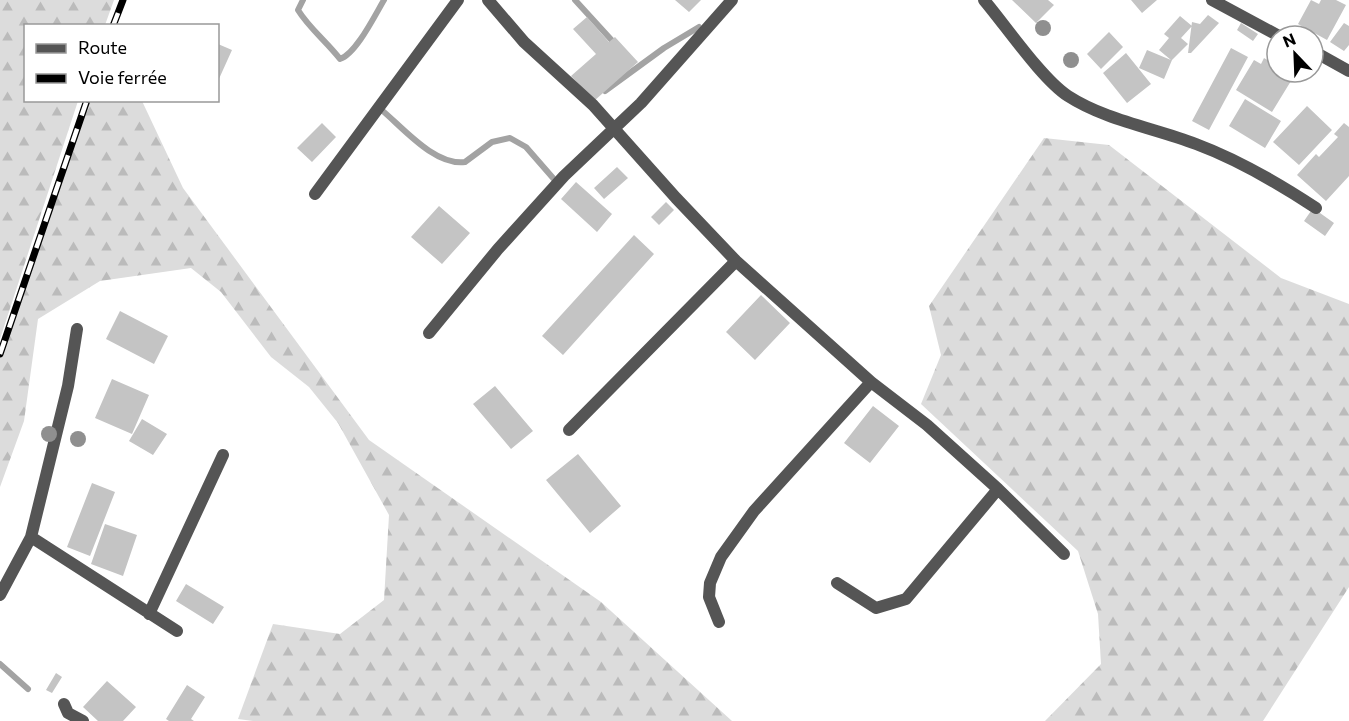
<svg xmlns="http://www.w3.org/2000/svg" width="1349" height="721" font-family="Commissioner,sans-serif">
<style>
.forest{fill:url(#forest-firs)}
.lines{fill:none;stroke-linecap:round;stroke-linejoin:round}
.stream{stroke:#a3a3a3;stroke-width:6}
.building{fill:#c4c4c4}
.street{stroke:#555;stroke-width:12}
.rail-casing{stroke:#000;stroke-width:7}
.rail{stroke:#fff;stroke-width:4.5;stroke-dasharray:14;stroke-linecap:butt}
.tree{fill:#8f8f8f}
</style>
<defs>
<pattern id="forest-firs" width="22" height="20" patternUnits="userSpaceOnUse" patternTransform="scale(1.5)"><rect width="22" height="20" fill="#dcdcdc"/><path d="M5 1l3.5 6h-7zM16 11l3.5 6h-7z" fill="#bbb"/></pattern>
</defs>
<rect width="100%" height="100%" fill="#fff"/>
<path class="forest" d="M0,0H114L105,25L26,26V100L78,101L0,339Z
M87,101H142L183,188L369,440L601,602L732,721H253L238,719L273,624L340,634L384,600L389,515L338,423L309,387L271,357L221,292L191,268L100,281L38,319L24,421L0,487V354Z
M1044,138L1109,145L1281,278L1349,304V587L1263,721H1045L1101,664L1098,614L1078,551L921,404L941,355L929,306Z"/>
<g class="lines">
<path class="stream" d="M303,0L298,10C309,28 327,42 340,59C356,54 375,15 384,0
M575,0L617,46
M605,91L664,48L699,27
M378,107C400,124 433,166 465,162L492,142L510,138L526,147L553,178
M0,664L28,689"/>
</g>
<path class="building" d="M675,0H701L689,12Z
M1012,0H1048L1054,5L1036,23Z
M1131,0H1157L1142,13Z
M1311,0L1319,4L1321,0H1336L1346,5L1327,40L1298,24Z
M1208,15L1219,23L1191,53H1188L1192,22L1200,24Z
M1180,16L1192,26L1181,38L1188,44L1172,60L1164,79L1139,68L1147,50L1171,60L1159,50L1169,38L1164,34Z
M587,17L609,42L615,37L638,62L594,101L571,76L596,54L573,29Z
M1241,23L1258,34L1253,41L1237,30Z
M1344,23L1349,26V45L1344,51L1330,42Z
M1109,32L1123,47L1101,69L1087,54Z
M218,44L232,50L218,81Z
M1231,48L1248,57L1209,130L1192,121Z
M1126,53L1151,84L1127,103L1103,73Z
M1264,58L1277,66V72H1287L1294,76L1272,112L1236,90L1254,60L1261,64Z
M1245,99L1281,121L1265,148L1229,126Z
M1307,106L1332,130L1299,165L1273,142Z
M322,123L336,137L312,162L297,148Z
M1344,123L1349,127V176L1326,201L1297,175L1316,154L1319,157L1338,137L1334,134Z
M617,167L628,178L604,199L594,188Z
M576,182L612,214L597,232L561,199Z
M666,202L674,210L659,225L651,217Z
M439,206L470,233L442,264L411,237Z
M1313,208L1334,223L1325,236L1304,221Z
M634,235L654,254L563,355L542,336Z
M761,295L790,323L755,360L726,332Z
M120,311L168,336L154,364L106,339Z
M112,379L149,395L132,434L95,418Z
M495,386L533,431L511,449L473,404Z
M873,406L899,426L870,463L844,443Z
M142,419L167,434L153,455L129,441Z
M578,454L621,506L590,533L546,480Z
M92,483L115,492L90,556L67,547Z
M105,524L137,535L123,576L91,564Z
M186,584L224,607L213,624L176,601Z
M56,673L62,677L52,693L46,690Z
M107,681L136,707L123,721H98L83,707Z
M187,685L205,697L191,719L194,721H169L166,719Z"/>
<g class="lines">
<path class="street" d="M488,0L524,42L593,105L676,198L736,261L871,382L927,425L998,489L1064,554
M984,0C1006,26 1042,79 1068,96C1105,120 1154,128 1196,144C1239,160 1278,183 1316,208
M1212,0L1279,36
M1313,51L1349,71
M315,194L458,0
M429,333L498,249L564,176L641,103L732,0
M569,430L736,261
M31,537L68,386L77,329
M837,583L876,608L906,599L998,489
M0,595L31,537L177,631
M149,614L223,455
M719,622L709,597L710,583L721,557L754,511L871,382
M64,704L68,713L83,721"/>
<defs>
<path id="rail" d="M113,26L123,0
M0,354L87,100"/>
</defs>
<use href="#rail" class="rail-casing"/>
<use href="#rail" class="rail"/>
</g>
<g class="tree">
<circle cx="1043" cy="28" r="8"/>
<circle cx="1071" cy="60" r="8"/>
<circle cx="49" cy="434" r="8"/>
<circle cx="78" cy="439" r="8"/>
</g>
<rect x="24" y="24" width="195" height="78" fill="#ffffff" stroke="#999999" stroke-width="1.5"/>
<rect x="36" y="44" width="30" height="9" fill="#555555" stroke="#999999" stroke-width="1.5"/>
<text x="78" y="54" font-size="18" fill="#000000">Route</text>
<rect x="36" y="74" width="30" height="9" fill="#000000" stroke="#999999" stroke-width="1.5"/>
<text x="78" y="84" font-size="18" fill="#000000">Voie ferrée</text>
<g transform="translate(1295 54) rotate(337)"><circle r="28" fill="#ffffff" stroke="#999999" stroke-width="1.5"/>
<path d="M0-4.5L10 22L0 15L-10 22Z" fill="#000000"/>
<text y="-9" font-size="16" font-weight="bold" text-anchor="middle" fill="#000000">N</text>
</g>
</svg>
